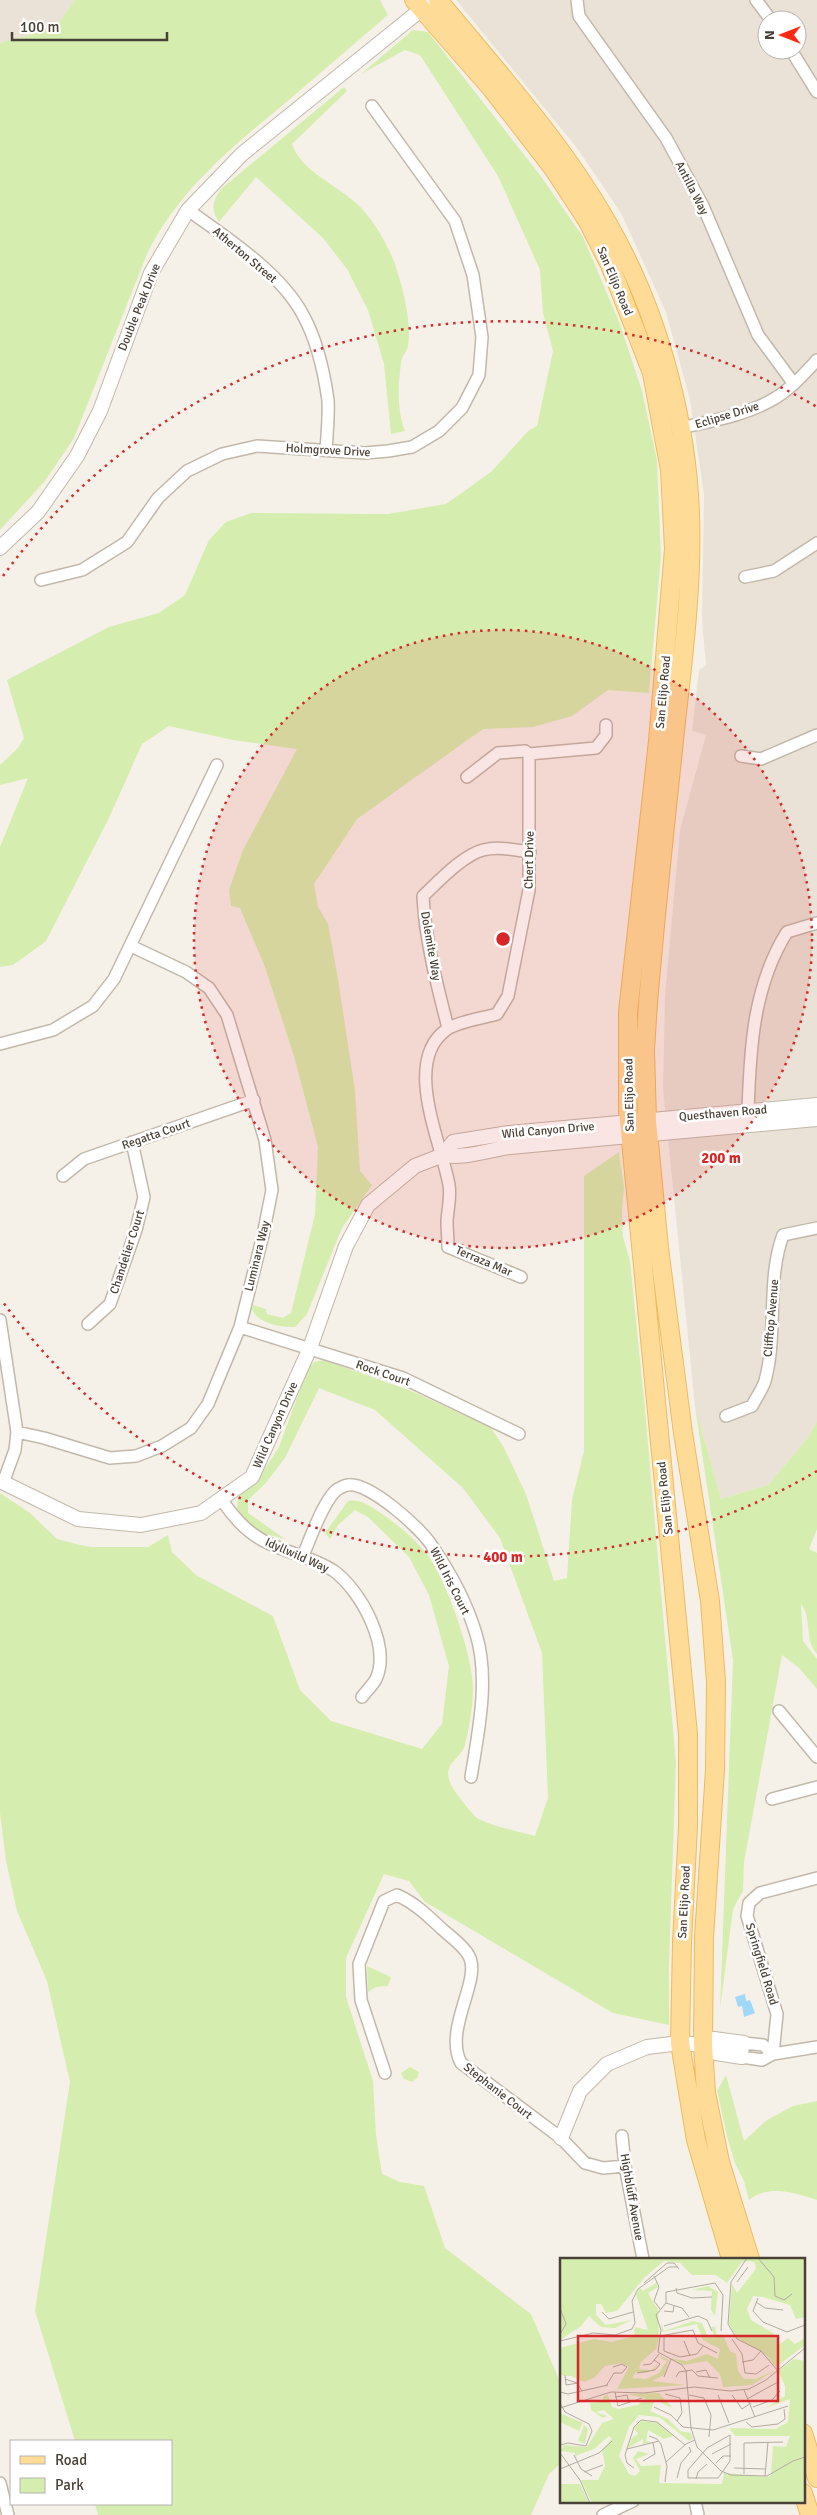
<svg xmlns="http://www.w3.org/2000/svg" width="817" height="2515" font-family="Signika,sans-serif">
<style>
.residential{fill:#eae2d6;fill-rule:evenodd}
.green{fill:#d5edae}
.water{fill:#a0d9f7}
.lines{fill:none;stroke-linecap:round;stroke-linejoin:round}
.minor-casing{stroke:#c2b8aa;stroke-width:14}
.tertiary-casing{stroke:#c2b8aa;stroke-width:16}
.primary-casing{stroke:#efba5d;stroke-width:20}
.minor{stroke:#fff;stroke-width:11}
.tertiary{stroke:#fff;stroke-width:14}
.primary{stroke:#ffdb98;stroke-width:18}
.ring{fill:none;stroke:#d62828;stroke-width:2.5;stroke-dasharray:2.5 5}
.labels{text-anchor:middle;stroke-width:5;stroke-linejoin:round;paint-order:stroke}
.street-label{font-size:12px;fill:#4a4136;stroke:#fff}
.inset-road{fill:none;stroke:#b1aba1;stroke-width:1}
.view{fill:#d62828;fill-opacity:0.15;stroke:#d62828;stroke-width:2.5}
.inset-edge{fill:none;stroke:#4a4136;stroke-width:2.5}
.centre{fill:#d62828;stroke:#fff;stroke-width:2.5}
.ring-label{font-size:15px;text-anchor:middle;font-weight:bold;fill:#d62828;stroke:#fff;stroke-width:5;stroke-linejoin:round;paint-order:stroke}
</style>
<rect width="100%" height="100%" fill="#f6f1e8"/>
<path class="residential" d="M0,0H75L55,28L0,43Z
M456,0H817V1421L807,1439L768,1485L721,1499L695,1406L663,1089L665,996L680,830L706,735L692,731L699,670L706,665L702,622L704,495L690,400L666,312L621,213L577,148ZM767,20H797V50H767Z"/>
<path class="green" d="M75,0H380L388,15C353,45 319,74 284,104C231,148 178,191 147,254L74,438L45,481L0,530V43L55,28Z
M413,30L428,32L540,175L583,237L620,324L642,391L657,460L661,556L649,693L608,690L572,716L533,727L483,729L357,819L314,884L318,907L328,924L338,979L355,1091L360,1171L372,1185L342,1228L307,1314L295,1327C281,1328 258,1323 252,1310L253,1305L266,1309L267,1314L283,1318L291,1313L315,1214L318,1147L294,1056L265,967L240,908L231,906L229,890L243,850L297,749L233,740L169,726L142,744L109,818L46,941L13,965L0,967V847L28,778L0,785V765L18,748L24,738L7,680L109,627L159,613L185,595L209,540L226,522L251,513L388,514L446,504L491,472L528,431L537,426L553,351L543,313L540,270L498,176L420,55L405,50L361,74Z
M344,87L347,91L292,144C301,171 335,184 356,203C372,217 389,246 396,267C403,290 412,322 408,346C407,352 401,357 401,363C398,385 397,411 405,431L391,434L384,364L368,310L347,269L323,238L256,177L219,222C210,209 213,201 221,189Z
M619,1152L624,1187L622,1212L623,1237L630,1261L645,1410L676,1763L669,1964V2025L613,2013L425,1902L409,1881L384,1874L346,1958V1997L373,2081L376,2135L382,2174L400,2182L424,2186L445,2248L531,2314L561,2384V2463L549,2474L531,2515H98L95,2504H171V2441H75L35,2311L70,2082L47,1981L17,1911L6,1861L0,1813V1493L30,1513L57,1539L76,1544L91,1547H148L168,1535L172,1552L196,1575L273,1616L300,1690L331,1721L422,1749L442,1724L449,1666L429,1595L409,1557L368,1517L355,1510L338,1525L330,1539L325,1533L348,1501C360,1499 366,1504 376,1510C395,1522 412,1536 427,1554C446,1579 474,1658 473,1689C473,1707 469,1728 465,1745C460,1761 441,1763 451,1785C454,1791 472,1814 477,1818C488,1825 520,1832 535,1836L548,1798L542,1653L500,1538L463,1488L375,1410L319,1388L285,1458L265,1484L248,1500V1513L285,1539L262,1533L241,1517L237,1509L238,1498L266,1467L279,1447L308,1368L314,1362L324,1360L414,1392L491,1428L503,1446L526,1494L554,1581L567,1578L572,1500L584,1451V1176Z
M695,1406L721,1499L768,1485L807,1439L817,1421V1529L809,1549L817,1553V1654C804,1640 812,1617 801,1604L803,1641L817,1659V1689L799,1668L782,1655L744,1862L743,1891L733,1909L720,2009L733,1660Z
M367,1966L391,1977L388,1986L376,1987L368,1992Z
M410,2067L419,2072L417,2078L412,2082L404,2079L401,2073Z
M726,2075L744,2141L767,2120L793,2106L817,2101V2200C795,2193 769,2184 749,2200L744,2181L735,2163L728,2140L717,2091Z"/>
<path class="water" d="M745,1994L746,2001L750,2000L755,2013L744,2017L742,2006L738,2007L735,1997Z"/>
<g class="lines">
<defs>
<path id="minor" d="M577,0L579,16L666,138L703,206L758,335L794,384
M756,0L771,20
M791,50L817,92
M188,210C226,237 281,273 303,315C317,340 324,372 328,400C329,416 327,434 326,450
M681,428C710,421 743,416 770,401C789,391 803,375 817,360
M745,577L774,571L817,543
M41,580L82,570L127,542L158,498L187,471L222,454L257,446L365,453L388,451L412,447L439,431L462,408L479,375L482,337L473,275L455,221L372,106
M741,756L761,759L817,735
M467,777L498,753L525,751L529,754L596,748L606,735V725
M448,1028C437,985 425,940 423,896C438,882 463,855 483,850C498,846 515,850 530,852
M0,1044L53,1030L93,1006L114,979L217,765
M748,1111C750,1049 753,986 787,932L817,923
M63,1176L84,1159L254,1100
M521,1277L448,1247C448,1238 447,1229 447,1220C448,1209 451,1196 449,1185C442,1144 402,1062 446,1030C456,1022 484,1018 497,1014L508,996L529,890V754
M0,1320L17,1432L15,1450L3,1483
M88,1324L110,1304L136,1230L144,1197L132,1142
M240,1327L403,1378L519,1434
M726,1416L752,1406C756,1398 762,1390 765,1381C778,1334 766,1281 783,1235L817,1228
M17,1432L44,1438L110,1458L136,1456L162,1446L191,1428L208,1404L240,1327L263,1235L272,1190L265,1140L227,1015L209,988L186,972L131,946
M221,1499C233,1516 245,1531 264,1541C286,1553 313,1557 334,1571C361,1591 391,1646 376,1679C373,1685 366,1691 362,1697
M303,1556C309,1541 325,1497 338,1489C340,1488 345,1485 348,1485C368,1481 422,1529 432,1546C450,1572 467,1604 476,1634C490,1679 478,1733 471,1777
M779,1711L817,1757
M772,1799L817,1787
M773,2054L777,2014L747,1916L749,1903L760,1893L817,1878
M773,2054L763,2045L744,2043L742,2057L762,2060L773,2054L817,2047
M385,2073L361,2000L359,1964L384,1901L397,1895C415,1903 427,1915 442,1929C451,1937 464,1946 469,1956C482,1980 443,2029 461,2063L561,2138L585,2163L603,2168L625,2166
M622,2136L625,2166L643,2259
M0,2483L8,2515
M695,2501L698,2515
M603,2515L633,2501"/>
<path id="tertiary" d="M0,548L38,512L77,456L100,411L151,273L188,210L242,154L433,0
M443,1155C465,1159 488,1150 510,1147L817,1119
M0,1481L78,1519L141,1525L201,1513L252,1477L310,1348L346,1246L368,1205L415,1166L443,1155L453,1142L509,1133L817,1105
M703,2045L714,2039L744,2043
M561,2138L580,2091L607,2064L647,2047L680,2043L703,2045L716,2053L742,2057"/>
<path id="primary" d="M414,0L491,88L553,168L587,220L610,265L652,373L670,470L674,549L658,741L628,1012V1110L688,1734V1827L682,1942L680,2043L696,2140L731,2259
M438,0C505,81 576,158 623,252C662,329 687,427 690,513C693,592 681,672 673,750C664,835 655,919 648,1003L645,1050L647,1121L659,1248L683,1433L710,1601L716,1682L715,1770L704,1937L703,2045L706,2093L720,2162L750,2259
M803,2433L817,2478
M803,2493L810,2515"/>
</defs>
<use href="#minor" class="minor-casing"/>
<use href="#tertiary" class="tertiary-casing"/>
<use href="#primary" class="primary-casing"/>
<use href="#minor" class="minor"/>
<use href="#tertiary" class="tertiary"/>
<use href="#primary" class="primary"/>
</g>
<circle cx="503" cy="939" r="309" fill="#d62828" fill-opacity=".12"/>
<g class="ring">
<circle cx="503" cy="939" r="309"/>
<path d="M817 1471A618 618 0 0 1 3 1302M3 576A618 618 0 0 1 817 407"/>
</g>
<g class="labels">
<g class="street-label">
<text transform="translate(692 188) rotate(63)" y="4">Antilla Way</text>
<text transform="translate(245 255) rotate(40)" y="4">Atherton Street</text>
<text transform="translate(615 281) rotate(67)" y="4">San Elijo Road</text>
<text transform="translate(139 307) rotate(-68)" y="4">Double Peak Drive</text>
<text transform="translate(727 415) rotate(-17)" y="4">Eclipse Drive</text>
<text transform="translate(328 450) rotate(3)" y="4">Holmgrove Drive</text>
<text transform="translate(663 692) rotate(-85)" y="4">San Elijo Road</text>
<text transform="translate(529 860) rotate(-89)" y="4">Chert Drive</text>
<text transform="translate(431 946) rotate(80)" y="4">Dolemite Way</text>
<text transform="translate(629 1095) rotate(-91)" y="4">San Elijo Road</text>
<text transform="translate(723 1113) rotate(-5)" y="4">Questhaven Road</text>
<text transform="translate(548 1130) rotate(-5)" y="4">Wild Canyon Drive</text>
<text transform="translate(156 1134) rotate(-19)" y="4">Regatta Court</text>
<text transform="translate(127 1252) rotate(-72)" y="4">Chandelier Court</text>
<text transform="translate(257 1256) rotate(-76)" y="4">Luminara Way</text>
<text transform="translate(484 1261) rotate(23)" y="4">Terraza Mar</text>
<text transform="translate(771 1318) rotate(-85)" y="4">Clifftop Avenue</text>
<text transform="translate(383 1373) rotate(19)" y="4">Rock Court</text>
<text transform="translate(275 1425) rotate(-66)" y="4">Wild Canyon Drive</text>
<text transform="translate(665 1498) rotate(-96)" y="4">San Elijo Road</text>
<text transform="translate(297 1555) rotate(24)" y="4">Idyllwild Way</text>
<text transform="translate(450 1581) rotate(63)" y="4">Wild Iris Court</text>
<text transform="translate(684 1902) rotate(-87)" y="4">San Elijo Road</text>
<text transform="translate(762 1964) rotate(73)" y="4">Springfield Road</text>
<text transform="translate(498 2091) rotate(38)" y="4">Stephanie Court</text>
<text transform="translate(632 2197) rotate(80)" y="4">Highbluff Avenue</text>
</g>
</g>
<g transform="translate(560 2258)">
<rect width="245" height="245" fill="#f6f1e8"/>
<path d="M0,0H245V59L236,61L230,47L203,39L193,38L187,51L191,62L213,75L220,86L228,80L235,86L245,80V87L216,109L206,97L177,80L169,66L172,26L177,35L196,11L195,5L190,3L181,5L167,25L156,17H132L120,5L104,3L85,19L57,53L46,55L41,46H36V57L46,67L72,62L55,70L41,69L29,58L21,68L0,82ZM96,25L98,29L88,35L98,52L99,79L96,91L81,104L79,111L91,112L98,106L94,112L86,115L76,114L72,120L86,121L99,115L107,103L102,101L99,97L109,102L104,117L92,123L126,127L57,131L69,109L62,105L45,108L34,120L24,124L11,118L0,117V90L34,81L52,84L74,78L75,69L88,72L76,37L80,30L83,33ZM148,28L158,34L155,58L151,52L152,33L132,32ZM133,63L142,65L147,77L155,80L151,69L160,68L155,69L157,78L164,79L170,93L176,96L178,113L184,121H196L215,112L192,127L163,129L160,116L147,103L124,107L112,101L114,98L113,101L127,103L147,96L158,101L160,91L143,82L137,66L102,74L101,65L104,73ZM234,101L245,103V245H32L21,222H38L45,208L42,192L52,181L49,178L34,191L15,198V195L0,193L4,187L27,189L42,165L54,161L44,152L36,154L47,158L43,160L31,152L30,145L42,144L44,138L48,137L52,149L59,151L78,147L86,140L66,136L99,135L120,158L113,150L95,142L90,153L108,161L120,173L131,175L133,181L129,183L99,159L79,157L69,169L59,198L69,216L75,218L80,213L73,200L78,193L89,196L76,201L81,208L101,207L99,225L162,226L164,215L208,219L211,217L213,188L226,189L230,178H175L169,170L216,171L228,164L230,141L206,150L225,138V128L218,113ZM0,156H2L23,165L19,173L0,164ZM81,163L99,165L113,178L104,181L88,172L86,183L91,184L83,186V181L68,190L72,180L78,176L74,170ZM24,167L28,171L25,186L18,183ZM0,226H20L29,245H0Z" fill="#d5edae"/>
<path class="inset-road" d="M187,0L171,24L168,66L177,81L201,93L218,113M198,0L214,19L215,38L224,42L232,36M94,18L99,29L94,43L100,51M177,24L188,9M84,25L107,5H114L119,11M116,30L117,35L132,40L152,39M198,40L193,53L203,64L227,74L245,67M196,44L205,50L223,52M106,45L96,57L101,72L98,94L122,107L127,114M0,50L6,66L0,76M104,53L113,54L114,48M42,54L49,61L73,54M129,59L122,50L106,45V34L155,25L163,37L161,73M104,68L138,58L147,62L152,73M100,78L133,72L138,85L157,95M104,79V93L120,99L137,96L143,88M172,81L182,96L185,115L196,116L209,107M0,83L33,75L55,77L72,71L75,65L72,43L78,31L109,9H118M124,83L130,98M182,104L193,102L201,93M83,107L91,106L99,96M126,113L131,170L137,189L161,213L171,217L207,218L233,203L245,199M136,114L146,112L150,120M77,115L95,112L100,106L94,102M5,117L6,127L18,125M104,119L111,101M116,119L119,114L132,112L138,118L158,120M5,121L17,125L22,133M46,128L54,115H62L67,109L62,106L53,109M184,132L195,159M0,134L8,136L48,127M55,134L58,148L82,140M105,136L120,140L122,155L117,163M129,137L144,140L151,157L149,179M158,137L169,165M172,137L182,151L191,145M55,139L67,137L69,145M187,141L218,124M0,145L5,154L29,166L32,173L26,188L8,185L0,187M94,149L111,157L123,169L153,172L228,148M193,149L212,142L220,133M0,150L51,134L84,135L134,129L170,133L189,131L206,122L245,90M186,164L192,169L218,166L225,161L224,151M170,177V203L158,220H128V212L147,190ZM89,178L97,181L101,186L107,208L105,224M67,191L99,183M0,195L20,222L30,245M152,196L171,186M14,197L21,211L32,218M83,203L95,196L93,185M106,204L126,186L135,182M156,205L163,198H171M74,210L67,205L65,197L74,169L81,162L97,164L125,187M174,210L205,211M0,211L39,195L52,183M24,214L43,207M184,216V185L223,184M205,218L208,184M117,220L121,205L131,193L129,189M136,221L138,214L147,206"/>
<path class="view" d="M18,78H218V143H18Z"/>
<rect width="245" height="245" class="inset-edge"/>
</g>
<circle cx="503" cy="939" r="8" class="centre"/>
<g class="ring-label">
<text x="721" y="1163">200 m</text>
<text x="503" y="1562">400 m</text>
</g>
<rect x="10" y="2440" width="162" height="65" fill="#ffffff" stroke="#b7b3af"/>
<rect x="20" y="2456" width="25" height="8" fill="#ffdb98" stroke="#b7b3af"/>
<text x="55" y="2465" font-size="15" fill="#4a4136">Road</text>
<rect x="20" y="2478" width="25" height="15" fill="#d5edae" stroke="#b7b3af"/>
<text x="55" y="2490" font-size="15" fill="#4a4136">Park</text>
<g transform="translate(782 35) rotate(270)"><circle r="24" fill="#ffffff" stroke="#b7b3af"/>
<path d="M0-4L9 19L0 12L-9 19Z" fill="#ff2a16"/>
<text y="-8" font-size="14" font-weight="bold" text-anchor="middle" fill="#4a4136">N</text>
</g>
<path d="M12 32v8h155v-8" fill="none" stroke="#4a4136" stroke-width="2.5"/>
<text x="20" y="32" font-size="15" fill="#4a4136" stroke="#ffffff" stroke-width="4" paint-order="stroke">100 m</text>
</svg>
